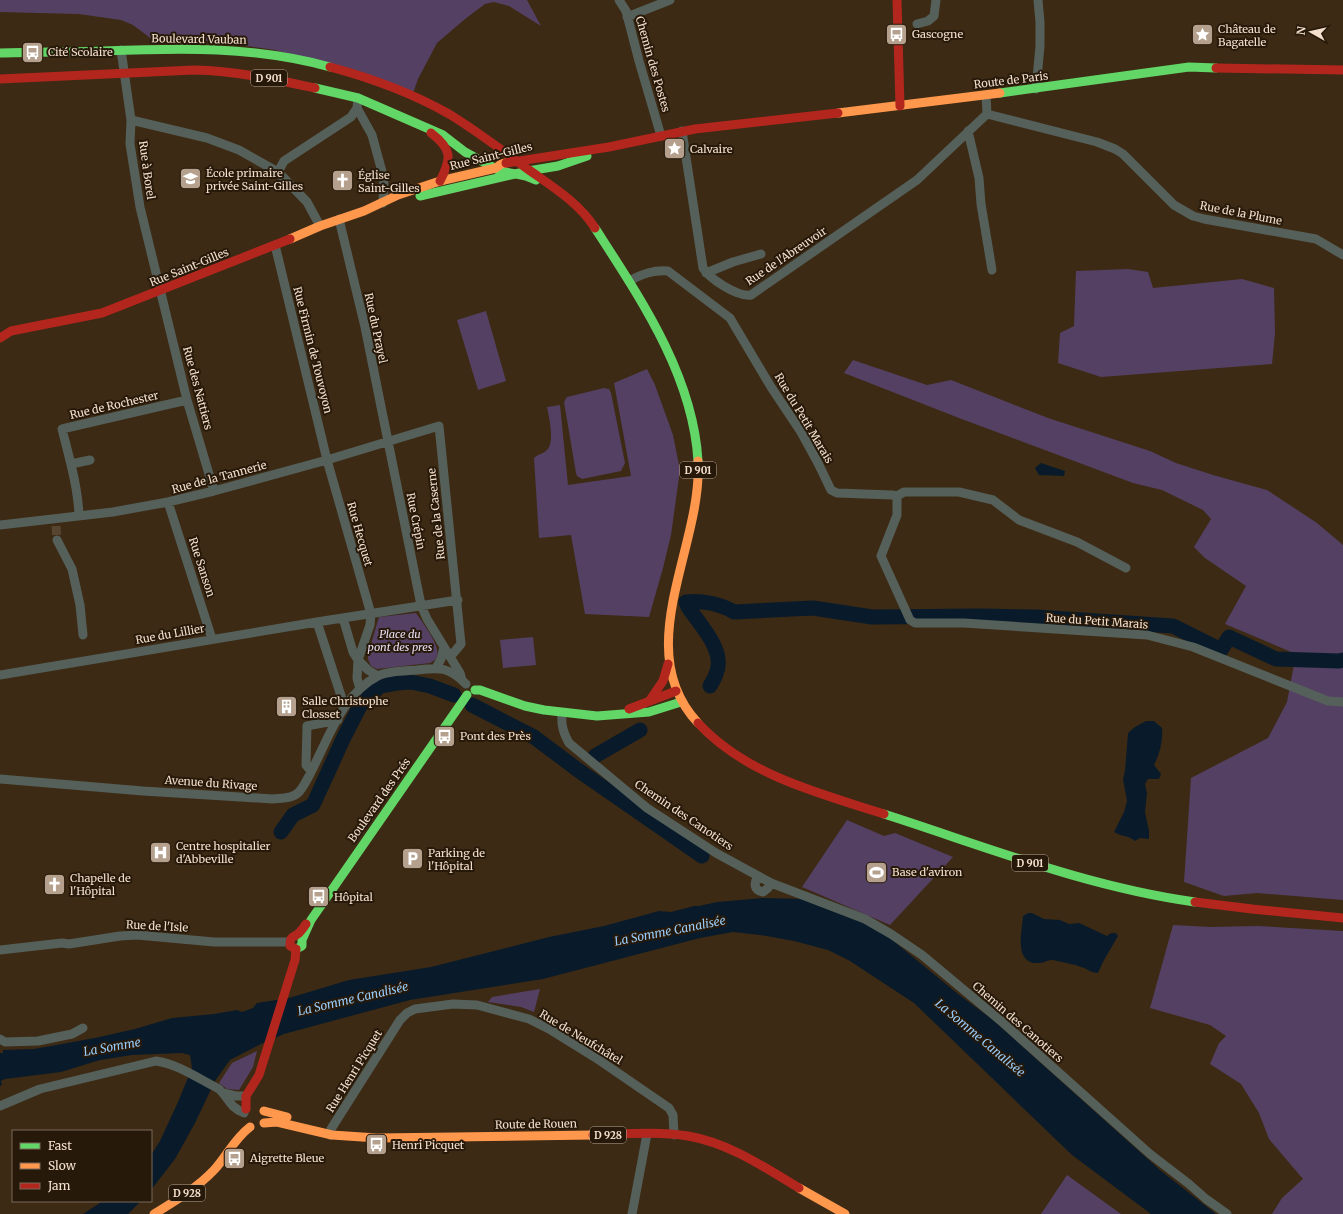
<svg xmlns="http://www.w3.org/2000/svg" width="1343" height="1214" font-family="Merriweather,serif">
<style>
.green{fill:#544063}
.water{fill:#091b2a}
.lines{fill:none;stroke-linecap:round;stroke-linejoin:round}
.river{stroke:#091b2a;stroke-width:15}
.street-tunnel{stroke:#584530;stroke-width:9;stroke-dasharray:9 4.5;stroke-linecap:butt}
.street{stroke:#55605a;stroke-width:9}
.fast{stroke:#63d668;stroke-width:9}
.slow{stroke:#ff974d;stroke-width:9}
.jam{stroke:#b3261e;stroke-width:9}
.labels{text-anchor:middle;stroke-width:4;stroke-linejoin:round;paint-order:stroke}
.shield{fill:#27190a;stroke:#b6a492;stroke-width:1}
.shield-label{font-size:10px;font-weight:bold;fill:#f4dfcc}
.poi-label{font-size:11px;fill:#f4dfcc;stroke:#27190a;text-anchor:start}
.street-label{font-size:11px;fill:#f4dfcc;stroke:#27190a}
.park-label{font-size:11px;font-style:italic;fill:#e6ddf2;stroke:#27190a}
.water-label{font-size:12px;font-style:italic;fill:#97cdfc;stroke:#27190a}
</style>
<rect width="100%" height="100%" fill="#3c2a14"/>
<path class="green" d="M0,0H527L541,26L509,6L494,2L485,4L465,19L437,43L418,79L413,93L275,50L211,41L161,43L153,40L133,25L121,20L79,14L0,12Z
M1128,269L1148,272L1153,288L1242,279L1274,288L1275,333L1272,364L1101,377L1058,363L1060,333L1074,326L1076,271Z
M486,311L506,381L478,390L457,320Z
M853,360L927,385L951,380L1048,418L1150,451L1176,463L1213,475L1267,490L1317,523L1343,545V900L1257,893L1224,896L1184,882L1191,778L1268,738L1287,702L1296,654L1225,624L1246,586L1205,558L1194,547L1211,519L1203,510L1162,490L1133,483L959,418L844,373Z
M647,369L655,385L673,435L680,470L671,535L663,568L649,617L585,614L571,535L539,538L534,458C538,454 543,454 547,450C555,442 549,417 547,407L560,405L568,485L631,476L614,383Z
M604,388L609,389L611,393L625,463L621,471L582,479L577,476L576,473L564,402L567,397Z
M416,613C422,622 441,646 437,656C436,660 433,661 430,663L377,669L371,666L368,659V654L379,617Z
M533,637L536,665L503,668L500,640Z
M847,820L884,836L895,833L953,857L890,925L802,887Z
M1173,925L1210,927L1258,926L1343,931V1214H1272L1282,1198L1303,1179L1269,1139L1259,1113L1241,1084L1210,1064L1219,1043L1226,1036L1210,1025L1150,1008Z
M540,989L534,1012L521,1007L488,1002L492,997Z
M257,1051L253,1067L239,1090L227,1089L219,1083L232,1063Z
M1067,1175L1121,1214H1041Z"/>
<path class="water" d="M1041,463L1065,471L1064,476L1039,475L1035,468Z
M1146,721H1154L1162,728C1163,741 1160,753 1154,765L1161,774L1159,779H1148L1145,784L1147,793L1145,812L1149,831V839L1140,838L1135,841C1128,835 1122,837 1114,832L1124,812L1127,801L1123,779L1125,771L1128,733L1135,727Z
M763,898L806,899L873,927L885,934L958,994L993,1020L1160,1170L1216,1214H1151L1072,1155L914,1003L850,961L828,950L794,941L760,935L733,932L700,938L543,979L410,1000L284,1034L261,1044L230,1060L215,1081L195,1123L175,1159L151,1190V1155L160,1141L178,1102L192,1068L190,1055L182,1053L132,1055L100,1060L61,1072L5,1079L1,1081L2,1085L0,1086V1053H3V1050L34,1049L95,1038L135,1029L172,1018L214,1014L237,1010L242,1012L253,1008L257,1003L289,998L349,980L431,967L549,937L604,926L659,911L671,912L694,906H699L717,902Z
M1028,913H1032L1044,919L1060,920L1069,924L1079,923L1107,936L1111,933H1116L1118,936L1104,960L1098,973C1091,973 1088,969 1081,967C1074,964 1065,963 1057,961C1048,958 1048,962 1040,963C1013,965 1022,932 1023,916Z
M103,1201H141L128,1214H83Z"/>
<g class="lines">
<path class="river" d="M710,686C712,682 715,678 716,674C726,651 701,626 688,607L686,602C702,600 721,604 734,612L813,608L872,617L980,616L1036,617L1173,626L1221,650L1229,637L1276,659L1339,661L1343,660
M472,705L534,737L578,770L702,856
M595,756L640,730
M281,832L293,815L313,805L344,737L360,706L380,686L397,683L411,682L430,686L454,695"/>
<path class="street-tunnel" d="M56,526L57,540"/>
<path class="street" d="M619,0L626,11L639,61L661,136
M627,17L670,0
M917,24L928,21L934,16L936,0
M121,50L131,120L130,144L140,207L187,400L214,491
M1036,89L1040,46V22L1038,0
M986,95L987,114L1097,142L1115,149L1123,154L1174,205L1193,216L1204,219L1316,239L1343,255
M358,98L357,108L372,135L384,179L383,203
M131,120L207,138L239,150L269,167L278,172L307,202L320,226
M682,131L703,268C710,279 737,297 751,295L917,180L987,114
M968,131L979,178L981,204L992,270
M278,172L284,161L351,117L357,108
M339,219L365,327L421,605L427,619L460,673L462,680
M275,245L327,460L371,614L370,625L358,660L368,670L378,676
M706,273L733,262L761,254
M629,281C642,274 653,270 668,271L730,318L771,387L801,432L818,463L831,490L837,493L892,495L897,496
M71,464L90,460
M897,496V515L881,556L910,620L915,623H964L1147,635L1193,647L1328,701L1343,702
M897,496L904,492H959L993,500L1019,520L1077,542L1126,568
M168,502L212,639
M79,516C78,487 69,457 62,429L187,400
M0,525L113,512L168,502L214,491L327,460L439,426L461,644L450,657
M57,540L72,569L80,605L83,635
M343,618L353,652L358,660L357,678L360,689
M317,622L344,705
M436,668L441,659L444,647
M0,675L317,622L458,600
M562,713C561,725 563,732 569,743L647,808L716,853L771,883L865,919L891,934L922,955L1001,1021L1150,1154L1189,1184L1206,1199L1227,1214
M311,771L306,765L307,726L338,720
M0,779L143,791L273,799C282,798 292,799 299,792C305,785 310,774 314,766C330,734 344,693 378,676C387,671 406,671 417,670C440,667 449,667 466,684
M758,876C754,883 753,890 763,892L768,888L771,883
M0,950L62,943L69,944L120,936L137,935L214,942H289
M0,1039L5,1042L38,1041L72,1034L83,1028
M223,1093L236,1096H246
M0,1106L40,1089L156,1061C178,1064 199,1079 219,1089C230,1099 228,1106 244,1113
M330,1135L331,1129L400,1020L407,1013L415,1009L453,1004L477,1005L529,1019L549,1029L599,1060L669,1108L673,1115L674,1135
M632,1214L647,1134"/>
<path class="fast" d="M0,53C34,52 69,52 103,51C182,48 253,46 330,67
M315,88L358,98L443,135L465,152L500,171L526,176L536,180
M1000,93L1189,67L1216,68
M420,196L528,171L558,166L587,156
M595,228C640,298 693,375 698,461
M475,690H480L525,706L544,710L597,716L649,712L681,702
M884,814C987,847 1087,887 1195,902
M296,949L302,946V940L311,920L467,695"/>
<path class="slow" d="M838,113L1000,93
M290,239L320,226L364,211L398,195L440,181L496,168L501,164L506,163
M698,723C629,649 703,546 698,461
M264,1111L287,1117
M264,1123L277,1122L332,1135L377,1138L593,1135
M799,1188L845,1214
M154,1214C175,1201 197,1188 214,1170C227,1156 234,1139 250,1127"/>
<path class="jam" d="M897,0L900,106
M330,67C371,78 412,93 449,114C477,131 503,151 529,170C553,187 579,203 595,228
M1216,68L1343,70
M0,79L194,70C237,71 273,79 315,88
M431,133C452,149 452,158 440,181
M506,163L609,147L695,129L838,113
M0,338L11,331L102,313L290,239
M650,700L663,681L668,664
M629,709L676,691
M698,723C746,775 818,793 884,814
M1195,902L1252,909L1343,918
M296,949L290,946C290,935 293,938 299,933C302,930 304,927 306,924
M246,1109V1096L259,1075L295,960L296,949
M593,1135C624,1134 658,1131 688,1136C729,1143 764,1167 799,1188"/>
</g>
<defs>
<symbol id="bus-square" viewBox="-11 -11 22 22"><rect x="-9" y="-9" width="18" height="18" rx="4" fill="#b4a08c" stroke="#27190a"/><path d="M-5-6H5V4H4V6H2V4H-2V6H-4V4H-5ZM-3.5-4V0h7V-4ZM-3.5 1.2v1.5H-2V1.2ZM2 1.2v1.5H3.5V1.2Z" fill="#fff"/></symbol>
<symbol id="sight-square" viewBox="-11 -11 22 22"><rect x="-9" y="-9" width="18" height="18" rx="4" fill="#b4a08c" stroke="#27190a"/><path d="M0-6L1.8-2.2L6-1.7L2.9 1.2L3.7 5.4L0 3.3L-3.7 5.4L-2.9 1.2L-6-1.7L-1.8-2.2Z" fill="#fff"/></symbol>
<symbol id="school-square" viewBox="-11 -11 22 22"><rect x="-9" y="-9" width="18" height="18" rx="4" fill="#b4a08c" stroke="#27190a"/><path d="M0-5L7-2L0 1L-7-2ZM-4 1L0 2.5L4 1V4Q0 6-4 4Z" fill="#fff"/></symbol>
<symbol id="church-square" viewBox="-11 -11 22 22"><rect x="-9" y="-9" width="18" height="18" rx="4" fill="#b4a08c" stroke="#27190a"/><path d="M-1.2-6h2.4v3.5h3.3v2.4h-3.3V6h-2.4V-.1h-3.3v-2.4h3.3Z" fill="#fff"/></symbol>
<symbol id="building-square" viewBox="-11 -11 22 22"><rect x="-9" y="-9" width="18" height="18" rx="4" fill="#b4a08c" stroke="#27190a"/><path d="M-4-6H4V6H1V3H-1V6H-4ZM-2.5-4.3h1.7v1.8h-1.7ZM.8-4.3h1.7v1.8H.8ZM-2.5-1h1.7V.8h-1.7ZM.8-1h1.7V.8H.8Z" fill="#fff"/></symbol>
<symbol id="hospital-square" viewBox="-11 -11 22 22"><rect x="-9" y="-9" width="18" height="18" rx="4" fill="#b4a08c" stroke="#27190a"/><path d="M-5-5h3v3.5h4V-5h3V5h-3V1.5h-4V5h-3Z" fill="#fff"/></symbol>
<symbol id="parking-square" viewBox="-11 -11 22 22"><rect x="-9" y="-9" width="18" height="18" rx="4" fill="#b4a08c" stroke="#27190a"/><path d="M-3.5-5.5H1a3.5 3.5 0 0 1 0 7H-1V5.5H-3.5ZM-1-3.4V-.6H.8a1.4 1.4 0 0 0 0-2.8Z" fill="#fff"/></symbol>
<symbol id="stadium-square" viewBox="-11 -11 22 22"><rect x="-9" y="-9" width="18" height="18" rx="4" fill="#b4a08c" stroke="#27190a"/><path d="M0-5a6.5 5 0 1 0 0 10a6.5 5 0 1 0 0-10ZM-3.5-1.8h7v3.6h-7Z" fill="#fff"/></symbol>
</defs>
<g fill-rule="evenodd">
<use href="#bus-square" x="884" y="22" width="25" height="25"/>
<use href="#sight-square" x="1190" y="22" width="25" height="25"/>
<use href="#bus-square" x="20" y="40" width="25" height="25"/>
<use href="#sight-square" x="662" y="136" width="25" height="25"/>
<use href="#school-square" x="178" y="166" width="25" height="25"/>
<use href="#church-square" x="330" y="168" width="25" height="25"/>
<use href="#building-square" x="274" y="694" width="25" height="25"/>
<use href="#bus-square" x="432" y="724" width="25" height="25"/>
<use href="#hospital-square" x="148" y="840" width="25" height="25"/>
<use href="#parking-square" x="400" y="846" width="25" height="25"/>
<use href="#stadium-square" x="864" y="860" width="25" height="25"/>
<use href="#church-square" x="42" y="872" width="25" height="25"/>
<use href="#bus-square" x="306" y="884" width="25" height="25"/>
<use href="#bus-square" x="364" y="1132" width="25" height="25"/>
<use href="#bus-square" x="222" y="1146" width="25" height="25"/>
</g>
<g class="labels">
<g class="shield">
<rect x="251" y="70" width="36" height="16" rx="3"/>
<rect x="680" y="462" width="36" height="16" rx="3"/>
<rect x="1012" y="855" width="36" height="16" rx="3"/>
<rect x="590" y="1127" width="36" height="16" rx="3"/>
<rect x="169" y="1185" width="36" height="16" rx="3"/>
</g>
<g class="shield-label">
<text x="269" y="82">D 901</text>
<text x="698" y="474">D 901</text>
<text x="1030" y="867">D 901</text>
<text x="608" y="1139">D 928</text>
<text x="187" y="1197">D 928</text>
</g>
<g class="poi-label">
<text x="1218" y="33">Château de<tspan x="1218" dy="13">Bagatelle</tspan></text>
<text x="912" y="38">Gascogne</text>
<text x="48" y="56">Cité Scolaire</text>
<text x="690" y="153">Calvaire</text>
<text x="206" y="177">École primaire<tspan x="206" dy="13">privée Saint-Gilles</tspan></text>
<text x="358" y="179">Église<tspan x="358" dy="13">Saint-Gilles</tspan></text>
<text x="302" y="705">Salle Christophe<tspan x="302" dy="13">Closset</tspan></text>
<text x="460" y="740">Pont des Près</text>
<text x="176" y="850">Centre hospitalier<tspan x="176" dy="13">d'Abbeville</tspan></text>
<text x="428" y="857">Parking de<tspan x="428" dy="13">l'Hôpital</tspan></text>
<text x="892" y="876">Base d'aviron</text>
<text x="70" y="882">Chapelle de<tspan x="70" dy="13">l'Hôpital</tspan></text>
<text x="334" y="901">Hôpital</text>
<text x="392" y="1149">Henri Picquet</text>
<text x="250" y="1162">Aigrette Bleue</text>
</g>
<g class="street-label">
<text transform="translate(199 39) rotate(1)" y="4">Boulevard Vauban</text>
<text transform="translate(653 64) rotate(74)" y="4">Chemin des Postes</text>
<text transform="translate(1011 80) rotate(-7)" y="4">Route de Paris</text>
<text transform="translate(491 156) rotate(-14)" y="4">Rue Saint-Gilles</text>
<text transform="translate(147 170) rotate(82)" y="4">Rue à Borel</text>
<text transform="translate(1241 213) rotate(11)" y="4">Rue de la Plume</text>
<text transform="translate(786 256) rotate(-34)" y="4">Rue de l'Abreuvoir</text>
<text transform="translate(189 267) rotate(-22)" y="4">Rue Saint-Gilles</text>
<text transform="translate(376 328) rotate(78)" y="4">Rue du Prayel</text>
<text transform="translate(313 350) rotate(76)" y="4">Rue Firmin de Touvoyon</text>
<text transform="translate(198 388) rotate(75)" y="4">Rue des Nattiers</text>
<text transform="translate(114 405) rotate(-13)" y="4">Rue de Rochester</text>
<text transform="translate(804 418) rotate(59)" y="4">Rue du Petit Marais</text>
<text transform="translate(219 477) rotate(-15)" y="4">Rue de la Tannerie</text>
<text transform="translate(436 514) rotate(-96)" y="4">Rue de la Caserne</text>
<text transform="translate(416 521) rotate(79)" y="4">Rue Crépin</text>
<text transform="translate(360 534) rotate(74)" y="4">Rue Hecquet</text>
<text transform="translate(202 567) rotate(72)" y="4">Rue Sanson</text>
<text transform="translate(1097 621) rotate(4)" y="4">Rue du Petit Marais</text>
<text transform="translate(170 634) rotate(-10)" y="4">Rue du Lillier</text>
<text transform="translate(211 783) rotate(4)" y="4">Avenue du Rivage</text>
<text transform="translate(379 800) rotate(-55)" y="4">Boulevard des Prés</text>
<text transform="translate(684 815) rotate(34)" y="4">Chemin des Canotiers</text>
<text transform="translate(157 926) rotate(3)" y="4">Rue de l'Isle</text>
<text transform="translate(1018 1022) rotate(41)" y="4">Chemin des Canotiers</text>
<text transform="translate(581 1037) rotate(31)" y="4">Rue de Neufchâtel</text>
<text transform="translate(354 1071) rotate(-58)" y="4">Rue Henri Picquet</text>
<text transform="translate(536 1124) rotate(-1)" y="4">Route de Rouen</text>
</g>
<g class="park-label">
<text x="400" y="638">Place du<tspan x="400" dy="13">pont des pres</tspan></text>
</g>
<g class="water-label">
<text transform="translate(670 931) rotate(-11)" y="4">La Somme Canalisée</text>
<text transform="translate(353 999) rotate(-13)" y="4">La Somme Canalisée</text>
<text transform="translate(980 1038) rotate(40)" y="4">La Somme Canalisée</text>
<text transform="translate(112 1047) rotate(-10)" y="4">La Somme</text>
</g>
</g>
<rect x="12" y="1130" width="140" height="72" fill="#27190a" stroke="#796858"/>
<rect x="20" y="1143" width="20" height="6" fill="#63d668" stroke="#796858"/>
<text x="48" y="1150" font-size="12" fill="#f4dfcc">Fast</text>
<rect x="20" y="1163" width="20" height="6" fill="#ff974d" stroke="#796858"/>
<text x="48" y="1170" font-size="12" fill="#f4dfcc">Slow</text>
<rect x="20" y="1183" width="20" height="6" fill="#b3261e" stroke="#796858"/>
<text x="48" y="1190" font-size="12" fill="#f4dfcc">Jam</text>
<g transform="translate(1311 32) rotate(278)" stroke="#27190a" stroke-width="3" paint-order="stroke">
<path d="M0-3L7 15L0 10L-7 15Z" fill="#f4dfcc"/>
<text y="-6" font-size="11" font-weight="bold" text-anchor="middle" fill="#f4dfcc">N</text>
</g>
</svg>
